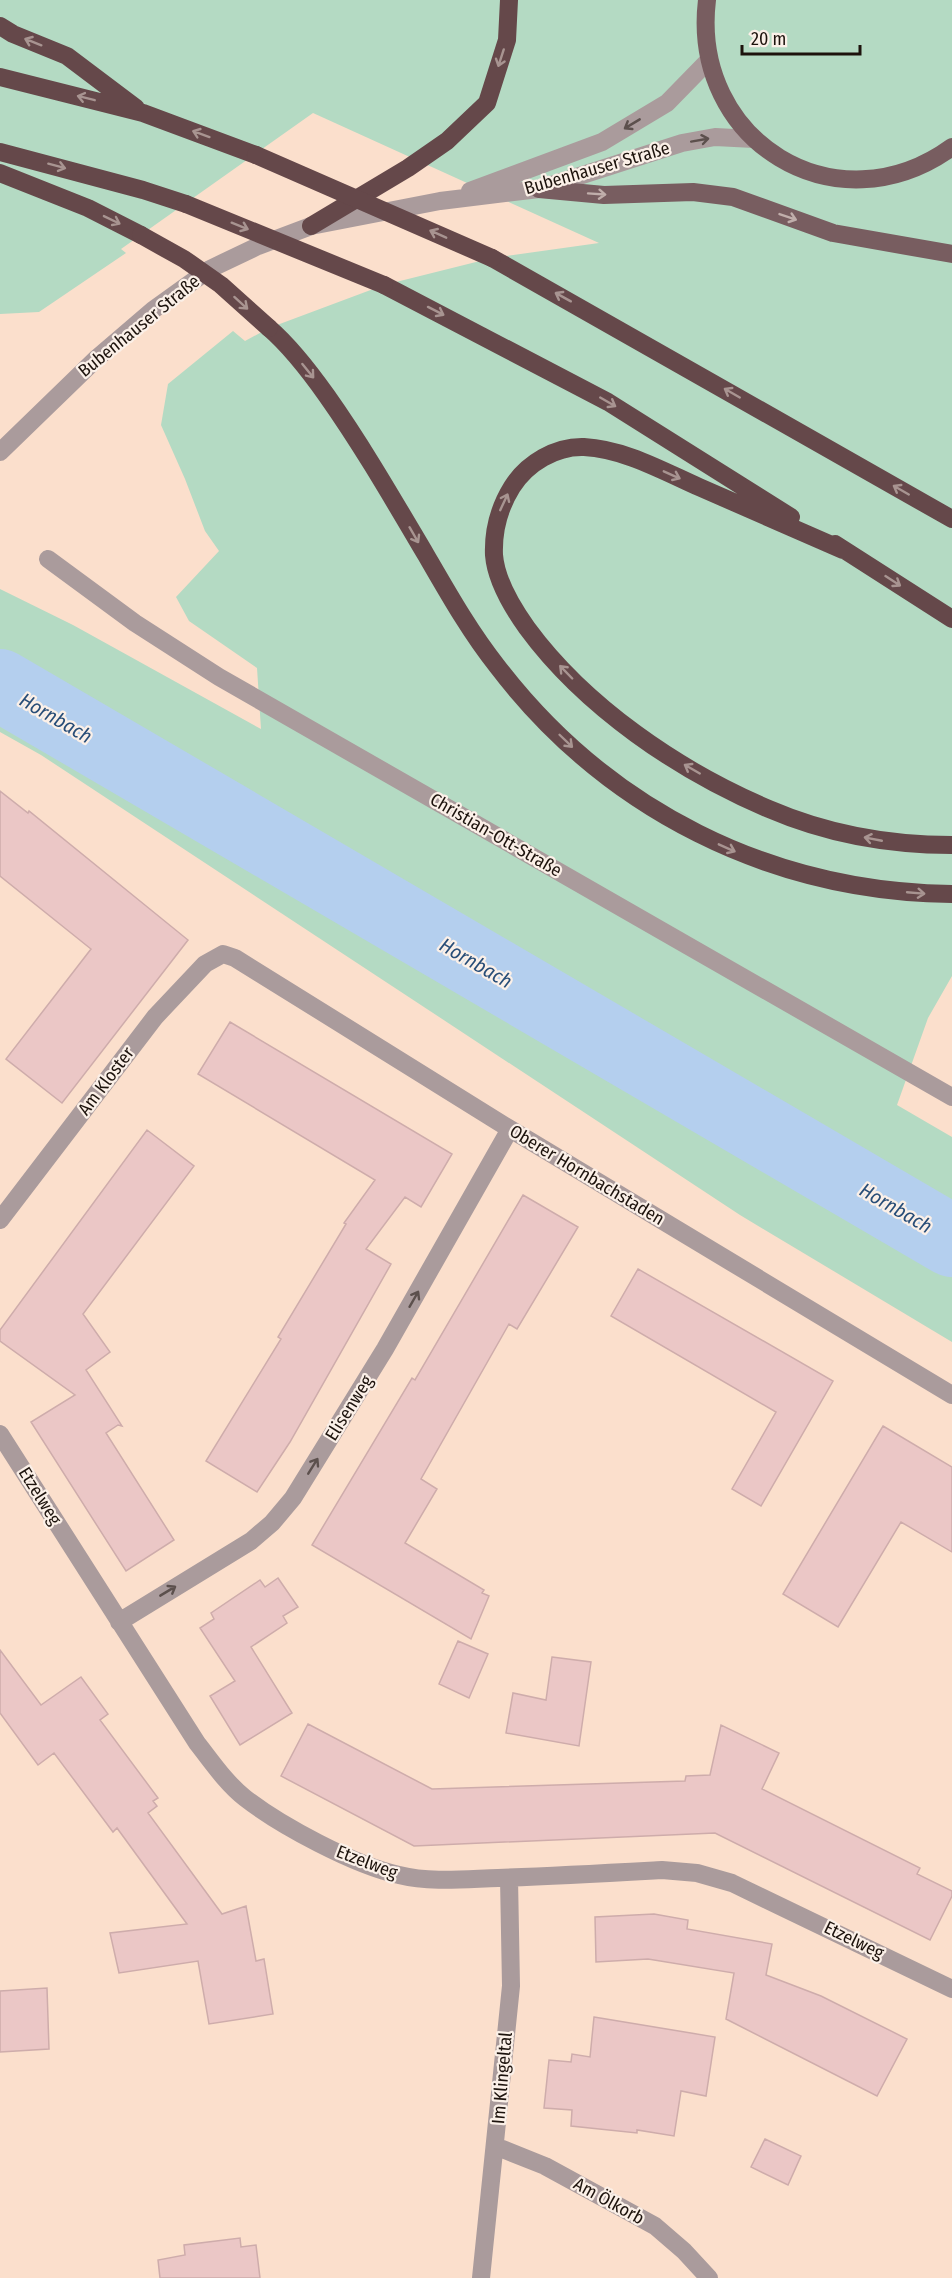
<svg xmlns="http://www.w3.org/2000/svg" width="952" height="2278" font-family="'Fira Sans Condensed',sans-serif">
<style>
.green{fill:#b4dac3}
.lines{fill:none;stroke-linecap:round;stroke-linejoin:round}
.river{stroke:#b4cfee;stroke-width:72}
.building{fill:#ebc7c6;stroke:#ceacab;stroke-width:1.5}
.minor{stroke:#aa9b9c;stroke-width:18}
.major{stroke:#785d60;stroke-width:18}
.highway{stroke:#65484a;stroke-width:18}
.highway-bridge{stroke:#65484a;stroke-width:18}
.oneway{stroke:#a89491}
.oneway2{stroke:#5c504d}
.oneway3{stroke:#c0aeab}
.labels{text-anchor:middle;stroke-width:4.5;stroke-linejoin:round;paint-order:stroke}
.street-label{font-size:18px;fill:#1d130d;stroke:#fbf0e8}
.water-label{font-size:20px;font-style:italic;fill:#294e78;stroke:#fbf0e8}
</style>
<rect width="100%" height="100%" fill="#fbdfcc"/>
<path class="green" d="M0,0H952V976L928,1018L897,1105L952,1137V1342L740,1215L41,755L0,732V589L73,625L261,729L257,668L189,621L176,597L219,551L205,531L185,479L161,425L168,384L233,331L245,341L269,328L384,285L492,258L599,243L313,113L121,249L126,253L39,312L0,314Z"/>
<g class="lines">
<path class="river" d="M0,685L952,1241"/>
</g>
<path class="building" d="M0,791L28,813L29,811L188,940L62,1103L6,1059L91,949L0,876Z
M230,1022L452,1154L421,1207L405,1197L366,1249L391,1264L290,1442L257,1492L206,1461L281,1339L278,1337L346,1224L344,1223L375,1180L198,1074Z
M147,1130L194,1166L83,1314L110,1352L86,1370L122,1426L118,1425L106,1433L174,1540L126,1571L31,1422L75,1395L0,1341V1330Z
M523,1195L578,1227L517,1329L509,1324L421,1479L437,1489L405,1543L484,1590L482,1593L489,1596L471,1639L312,1545L412,1378L415,1380Z
M638,1269L833,1381L761,1506L732,1489L776,1412L611,1316Z
M883,1426L952,1467V1552L901,1522L838,1627L783,1594Z
M278,1578L298,1607L283,1616L287,1623L251,1647L292,1713L240,1745L210,1696L235,1681L200,1628L214,1619L211,1613L260,1580L265,1587Z
M458,1641L488,1654L469,1698L439,1684Z
M0,1650L41,1705L81,1677L108,1714L100,1720L158,1798L153,1801L157,1806L148,1813L222,1914L246,1906L256,1961L264,1959L273,2014L209,2024L198,1961L119,1973L110,1933L187,1924L117,1828L113,1832L54,1753L38,1765L0,1713Z
M552,1657L591,1662L579,1746L506,1733L513,1693L546,1700Z
M308,1724L432,1789L685,1781L686,1776L710,1775L721,1725L779,1753L762,1789L920,1868L917,1874L952,1891V1896L930,1940L715,1833L414,1846L281,1776Z
M654,1914L688,1920L687,1929L772,1944L766,1975L821,1996L907,2039L877,2096L726,2019L734,1973L648,1959L596,1962L595,1917Z
M47,1988L49,2049L0,2052V1991Z
M594,2017L715,2037L706,2096L681,2091L674,2136L637,2130V2133L571,2126L572,2110L544,2108L549,2060L571,2062L572,2054L590,2057Z
M765,2139L801,2156L788,2185L751,2167Z
M240,2238L241,2247L256,2245L260,2278H160L158,2260L185,2255L184,2245Z"/>
<g class="lines">
<path class="minor" d="M470,191L602,142L667,103L708,61
M0,452L97,358L153,310L210,269L258,246L311,226L440,201L539,189L682,143L715,137L754,139
M48,559L135,623L219,677L952,1097
M0,1220L155,1017L205,964L223,954L235,958L510,1129L952,1395
M0,1434L197,1743C212,1762 226,1783 245,1798C281,1826 354,1865 399,1875C431,1883 466,1879 498,1878C553,1876 607,1873 662,1870L697,1873L732,1883L952,1989
M119,1622L251,1541L272,1523L293,1498L385,1349L510,1129
M495,2146L545,2166L655,2226L684,2251L709,2278
M481,2278L511,1986L509,1878"/>
<path class="major" d="M707,0C690,141 836,231 952,147
M539,189L604,195L693,192L733,197L833,233L952,254"/>
<path class="highway" d="M0,26L13,34L67,56L136,108
M0,77L143,113L256,155
M0,152L143,190L186,204
M0,173L88,208L141,235
M311,226L408,168L447,141L487,103L507,40L509,0
M492,258L952,519
M384,285L608,402L791,517
M269,328C291,347 310,372 327,396C363,447 394,501 426,555C448,593 470,632 497,666C607,810 771,892 952,894
M835,544L952,619
M843,550C795,529 747,508 699,487C663,471 624,449 584,447C556,446 527,463 512,487C499,508 493,530 494,555C496,581 512,607 527,628C585,707 679,771 769,809C827,834 889,845 952,845"/>
<path class="highway-bridge" d="M256,155L492,258
M186,204L384,285
M141,235L184,259L221,285L269,328"/>
</g>
<defs><path id="oneway-shaft" d="M-6 0H5M1.5-3L5.5 0L1.5 3" fill="none" stroke-width="1.6" stroke-linecap="round" stroke-linejoin="round" transform="scale(1.5)"/></defs>
<g class="oneway">
<use href="#oneway-shaft" transform="translate(33 42) rotate(-158)"/>
<use href="#oneway-shaft" transform="translate(501 58) rotate(108)"/>
<use href="#oneway-shaft" transform="translate(86 98) rotate(-166)"/>
<use href="#oneway-shaft" transform="translate(201 134) rotate(-160)"/>
<use href="#oneway-shaft" transform="translate(57 166) rotate(15)"/>
<use href="#oneway-shaft" transform="translate(112 220) rotate(26)"/>
<use href="#oneway-shaft" transform="translate(240 226) rotate(22)"/>
<use href="#oneway-shaft" transform="translate(438 234) rotate(-156)"/>
<use href="#oneway-shaft" transform="translate(563 297) rotate(-151)"/>
<use href="#oneway-shaft" transform="translate(241 303) rotate(42)"/>
<use href="#oneway-shaft" transform="translate(436 311) rotate(27)"/>
<use href="#oneway-shaft" transform="translate(308 371) rotate(51)"/>
<use href="#oneway-shaft" transform="translate(732 393) rotate(-150)"/>
<use href="#oneway-shaft" transform="translate(608 402) rotate(30)"/>
<use href="#oneway-shaft" transform="translate(672 475) rotate(24)"/>
<use href="#oneway-shaft" transform="translate(901 490) rotate(-150)"/>
<use href="#oneway-shaft" transform="translate(504 502) rotate(-65)"/>
<use href="#oneway-shaft" transform="translate(414 535) rotate(60)"/>
<use href="#oneway-shaft" transform="translate(893 581) rotate(33)"/>
<use href="#oneway-shaft" transform="translate(566 672) rotate(-134)"/>
<use href="#oneway-shaft" transform="translate(566 741) rotate(44)"/>
<use href="#oneway-shaft" transform="translate(692 769) rotate(-150)"/>
<use href="#oneway-shaft" transform="translate(873 839) rotate(-169)"/>
<use href="#oneway-shaft" transform="translate(727 848) rotate(24)"/>
<use href="#oneway-shaft" transform="translate(916 893) rotate(5)"/>
</g>
<g class="oneway2">
<use href="#oneway-shaft" transform="translate(632 124) rotate(149)"/>
<use href="#oneway-shaft" transform="translate(700 140) rotate(-10)"/>
<use href="#oneway-shaft" transform="translate(414 1299) rotate(-60)"/>
<use href="#oneway-shaft" transform="translate(313 1466) rotate(-58)"/>
<use href="#oneway-shaft" transform="translate(168 1591) rotate(-31)"/>
</g>
<g class="oneway3">
<use href="#oneway-shaft" transform="translate(597 194) rotate(4)"/>
<use href="#oneway-shaft" transform="translate(788 217) rotate(19)"/>
</g>
<g class="labels">
<g class="street-label">
<text transform="translate(597 168) rotate(-16)" y="6">Bubenhauser Straße</text>
<text transform="translate(139 326) rotate(-39)" y="6">Bubenhauser Straße</text>
<text transform="translate(496 835) rotate(30)" y="6">Christian-Ott-Straße</text>
<text transform="translate(106 1081) rotate(-53)" y="6">Am Kloster</text>
<text transform="translate(587 1175) rotate(31)" y="6">Oberer Hornbachstaden</text>
<text transform="translate(349 1408) rotate(-58)" y="6">Elisenweg</text>
<text transform="translate(40 1496) rotate(58)" y="6">Etzelweg</text>
<text transform="translate(367 1862) rotate(21)" y="6">Etzelweg</text>
<text transform="translate(854 1940) rotate(26)" y="6">Etzelweg</text>
<text transform="translate(502 2078) rotate(-85)" y="6">Im Klingeltal</text>
<text transform="translate(609 2201) rotate(29)" y="6">Am Ölkorb</text>
</g>
<g class="water-label">
<text transform="translate(56 718) rotate(30)" y="7">Hornbach</text>
<text transform="translate(476 963) rotate(30)" y="7">Hornbach</text>
<text transform="translate(896 1208) rotate(30)" y="7">Hornbach</text>
</g>
</g>
<path d="M742 45v9h118v-9" fill="none" stroke="#1d130d" stroke-width="3"/>
<text x="751" y="45" font-size="18" fill="#1d130d" stroke="#fbf0e8" stroke-width="4.5" paint-order="stroke">20 m</text>
</svg>
